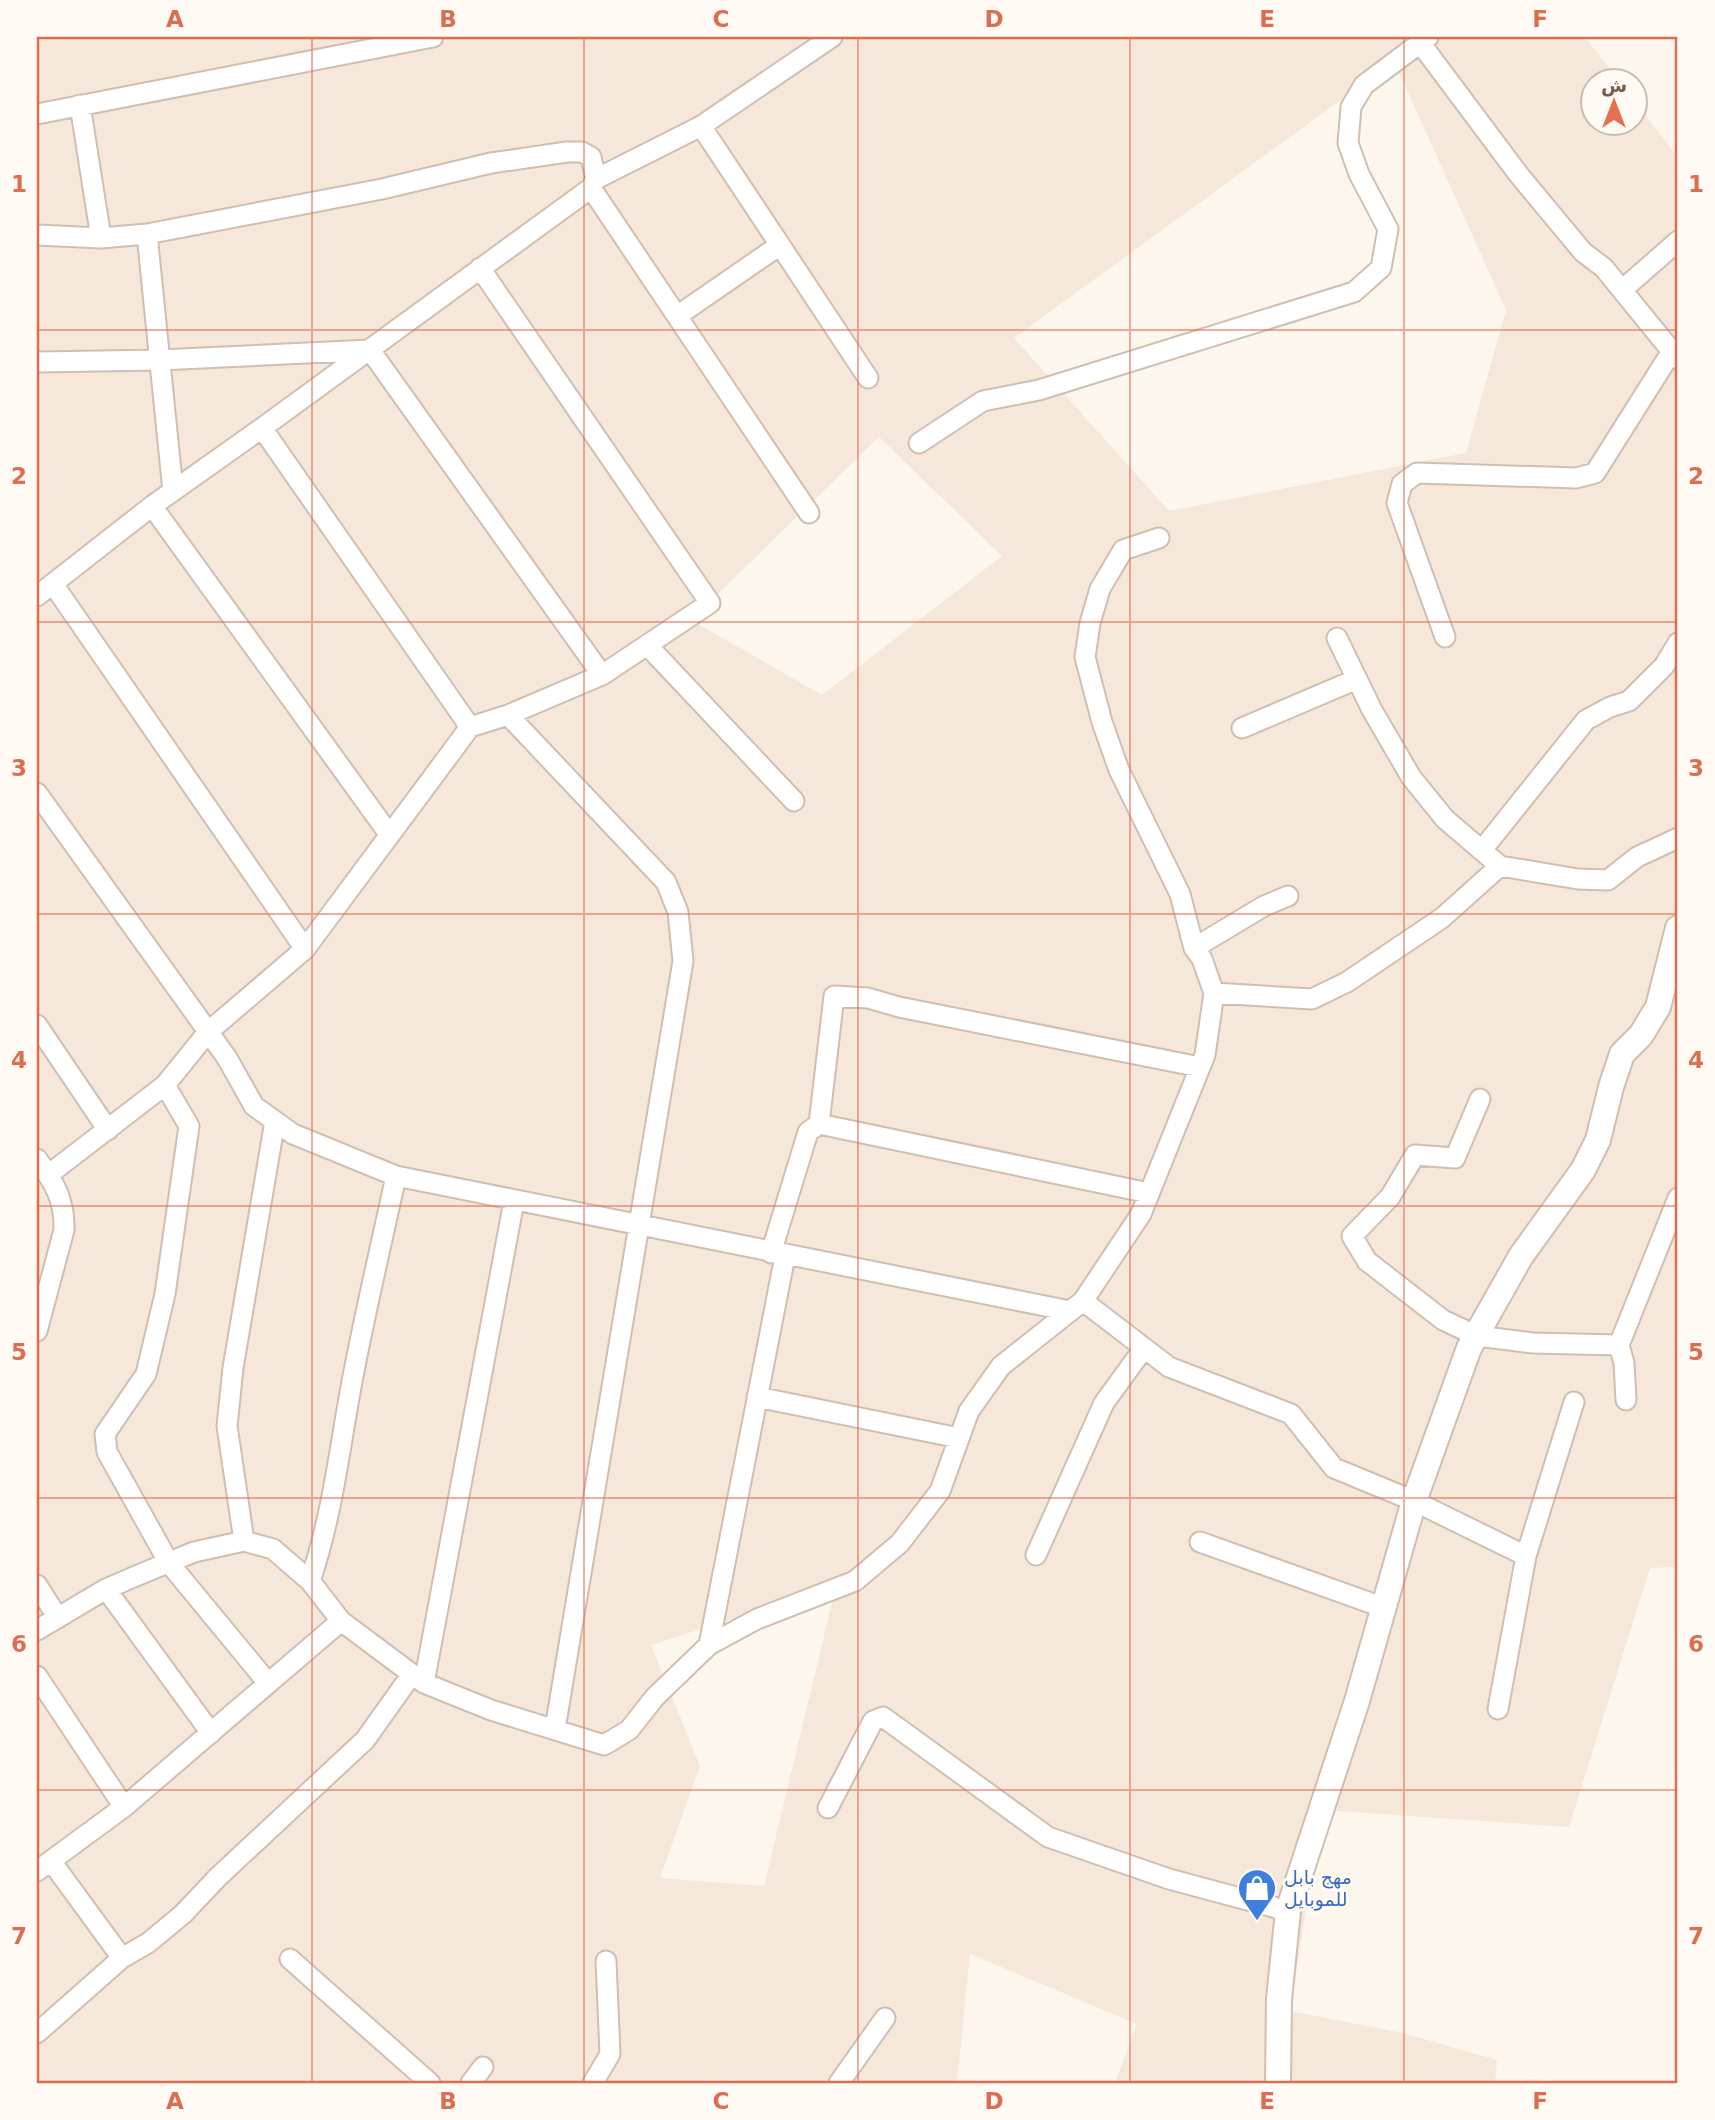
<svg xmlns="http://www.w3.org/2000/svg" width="1715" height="2120" font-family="'DejaVu Sans','Noto Sans Arabic',sans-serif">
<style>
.residential{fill:#f5e8da;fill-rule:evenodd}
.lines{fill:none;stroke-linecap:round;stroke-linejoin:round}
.minor-casing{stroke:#d1beb0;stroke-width:23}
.tertiary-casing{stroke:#d1beb0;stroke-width:28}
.minor{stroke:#fff;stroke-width:19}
.tertiary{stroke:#fff;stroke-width:24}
.grid{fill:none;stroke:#dc6d51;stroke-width:2;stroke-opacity:0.55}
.labels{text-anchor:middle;stroke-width:6;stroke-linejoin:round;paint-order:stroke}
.shop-label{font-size:19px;fill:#366cbe;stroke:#fffaf3;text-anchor:start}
.neatline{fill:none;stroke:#dc6d51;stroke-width:2.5}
.grid-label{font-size:23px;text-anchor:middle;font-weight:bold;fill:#dc6d51}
</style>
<rect width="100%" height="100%" fill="#fdf6ec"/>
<path class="residential" d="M37,37H1585L1619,80H1592V122H1634L1635,101L1678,158V1567L1650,1568L1569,1827L1322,1810L1290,2011L1403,2033L1497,2060L1495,2083H1115L1137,2024L970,1954L957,2083H37ZM1394,61L1506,310L1466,453L1169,511L1014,338ZM879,437L1002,556L822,695L691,620ZM836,1586L764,1886L660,1878L700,1766L651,1645Z"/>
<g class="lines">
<defs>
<path id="minor" d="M1421,44L1519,175L1583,252L1604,268L1678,359
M80,105L101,238
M37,114L433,37
M596,179L701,126L832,37
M591,188L809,513
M147,234L173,491
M37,235L101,238L147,234L382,189L491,163L567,152H582L591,157L596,179L591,188L262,428L152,506L37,596
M780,245L868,378
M1622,290L1678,241
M677,316L780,245L701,126
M37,362L159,360L370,350L602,675
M262,428L470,727
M919,443L983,401L1039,390L1354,292L1381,268L1388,229L1359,174L1348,143L1351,107L1364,85L1428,37
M152,506L389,834
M1159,538L1123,550L1100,589L1090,623L1085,657L1102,722L1119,770L1180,894L1194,948L1202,959L1214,993L1312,999L1347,982L1442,918L1500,866
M53,584L305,949
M1445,637L1397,503L1402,484L1417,473L1576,478L1595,473L1672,351
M1337,638L1372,710L1411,777L1445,819L1500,866L1578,879L1608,880L1637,857L1678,838
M647,645L794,801
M508,715L666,882L678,912L683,961L555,1729
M1242,728L1357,679
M37,793L227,1058L254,1106L293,1134L396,1176L1070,1311
M1482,850L1586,720L1610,707L1629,701L1664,666L1678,643
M1194,948L1264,906L1288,896
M37,1025L108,1130
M165,1085L189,1126L165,1294L146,1374L105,1434L107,1452L169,1563L268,1683
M1480,1099L1455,1158L1415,1155L1390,1197L1352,1236L1367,1261L1443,1320L1477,1336L1533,1343L1619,1345
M819,1124L834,996L868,998L899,1007L1200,1067
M37,1159C54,1182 65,1200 64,1230L37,1331
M48,1175L165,1085L208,1032L305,949L470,727L508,715L602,675L710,603L480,268
M771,1253L808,1132L819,1124L1149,1193
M1083,1301L1169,1367L1291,1414L1334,1468L1414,1501L1526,1556
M757,1397L959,1438
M1626,1400L1624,1363L1619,1345L1678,1198
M244,1541L227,1426L233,1368L275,1121
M1200,1542L1382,1607
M1036,1555L1104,1403L1144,1348
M310,1581C332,1517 339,1452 351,1387C364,1316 381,1246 396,1176
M37,1585L58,1618
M106,1589L211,1733
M37,1630L106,1589L136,1576L194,1552L244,1541L273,1549L310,1581L341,1621L424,1683L491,1710L604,1745L629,1730L655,1697L709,1645L757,1619L855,1581L900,1543L940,1491L969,1411L1001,1366L1083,1301L1141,1214L1205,1055L1214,993
M709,1645L785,1256
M37,1676L124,1807
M424,1683L514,1201
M1498,1709L1526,1556L1574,1402
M828,1808L873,1721L883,1717L1048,1837L1169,1879L1288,1911
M51,1861L122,1958
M37,1871L124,1807L341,1621
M290,1959L430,2083
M37,2033L122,1958L148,1943L183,1914L218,1877L365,1740L412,1674
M471,2083L483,2067
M593,2083L610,2054L606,1961
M839,2083L885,2018"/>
<path id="tertiary" d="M1278,2083L1279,1999L1288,1911L1357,1701L1414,1501L1469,1348L1521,1256L1583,1170L1598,1140L1611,1087L1622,1054L1641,1035L1658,1007L1678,928"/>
</defs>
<use href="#minor" class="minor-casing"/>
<use href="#tertiary" class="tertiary-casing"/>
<use href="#minor" class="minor"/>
<use href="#tertiary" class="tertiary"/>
</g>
<path class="grid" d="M312,37V2083M584,37V2083M858,37V2083M1130,37V2083M1404,37V2083M37,330H1678M37,622H1678M37,914H1678M37,1206H1678M37,1498H1678M37,1790H1678"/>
<defs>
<symbol id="shop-pin" viewBox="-11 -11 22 30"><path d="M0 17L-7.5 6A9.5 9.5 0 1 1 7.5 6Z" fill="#3f7fe0" stroke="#fffaf3"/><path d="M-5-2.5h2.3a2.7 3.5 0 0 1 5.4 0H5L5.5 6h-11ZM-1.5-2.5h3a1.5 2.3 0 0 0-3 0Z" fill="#fff"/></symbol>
</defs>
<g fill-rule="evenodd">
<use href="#shop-pin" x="1235" y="1866" width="44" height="60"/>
</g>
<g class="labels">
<g class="shop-label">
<text x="1284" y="1884">مهج بابل<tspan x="1284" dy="22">للموبايل</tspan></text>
</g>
</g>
<rect width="1715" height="2120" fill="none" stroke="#fffaf3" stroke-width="77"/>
<g transform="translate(1614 102)"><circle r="33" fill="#fffaf3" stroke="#cabbb1" stroke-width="2"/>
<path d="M0-5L12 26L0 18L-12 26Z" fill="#e76f51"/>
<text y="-10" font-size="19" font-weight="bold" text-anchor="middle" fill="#7a5c4d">ش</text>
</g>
<rect x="38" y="38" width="1638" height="2044" class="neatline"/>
<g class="grid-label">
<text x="175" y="27">A</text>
<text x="448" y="27">B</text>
<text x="721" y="27">C</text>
<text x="994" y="27">D</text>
<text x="1267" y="27">E</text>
<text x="1540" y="27">F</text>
<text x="19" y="192">1</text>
<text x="1696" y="192">1</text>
<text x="19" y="484">2</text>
<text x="1696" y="484">2</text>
<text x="19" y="776">3</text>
<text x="1696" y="776">3</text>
<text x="19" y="1068">4</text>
<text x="1696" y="1068">4</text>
<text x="19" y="1360">5</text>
<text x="1696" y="1360">5</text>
<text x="19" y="1652">6</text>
<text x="1696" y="1652">6</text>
<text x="19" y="1944">7</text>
<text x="1696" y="1944">7</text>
<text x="175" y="2109">A</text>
<text x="448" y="2109">B</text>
<text x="721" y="2109">C</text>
<text x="994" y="2109">D</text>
<text x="1267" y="2109">E</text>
<text x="1540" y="2109">F</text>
</g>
</svg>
